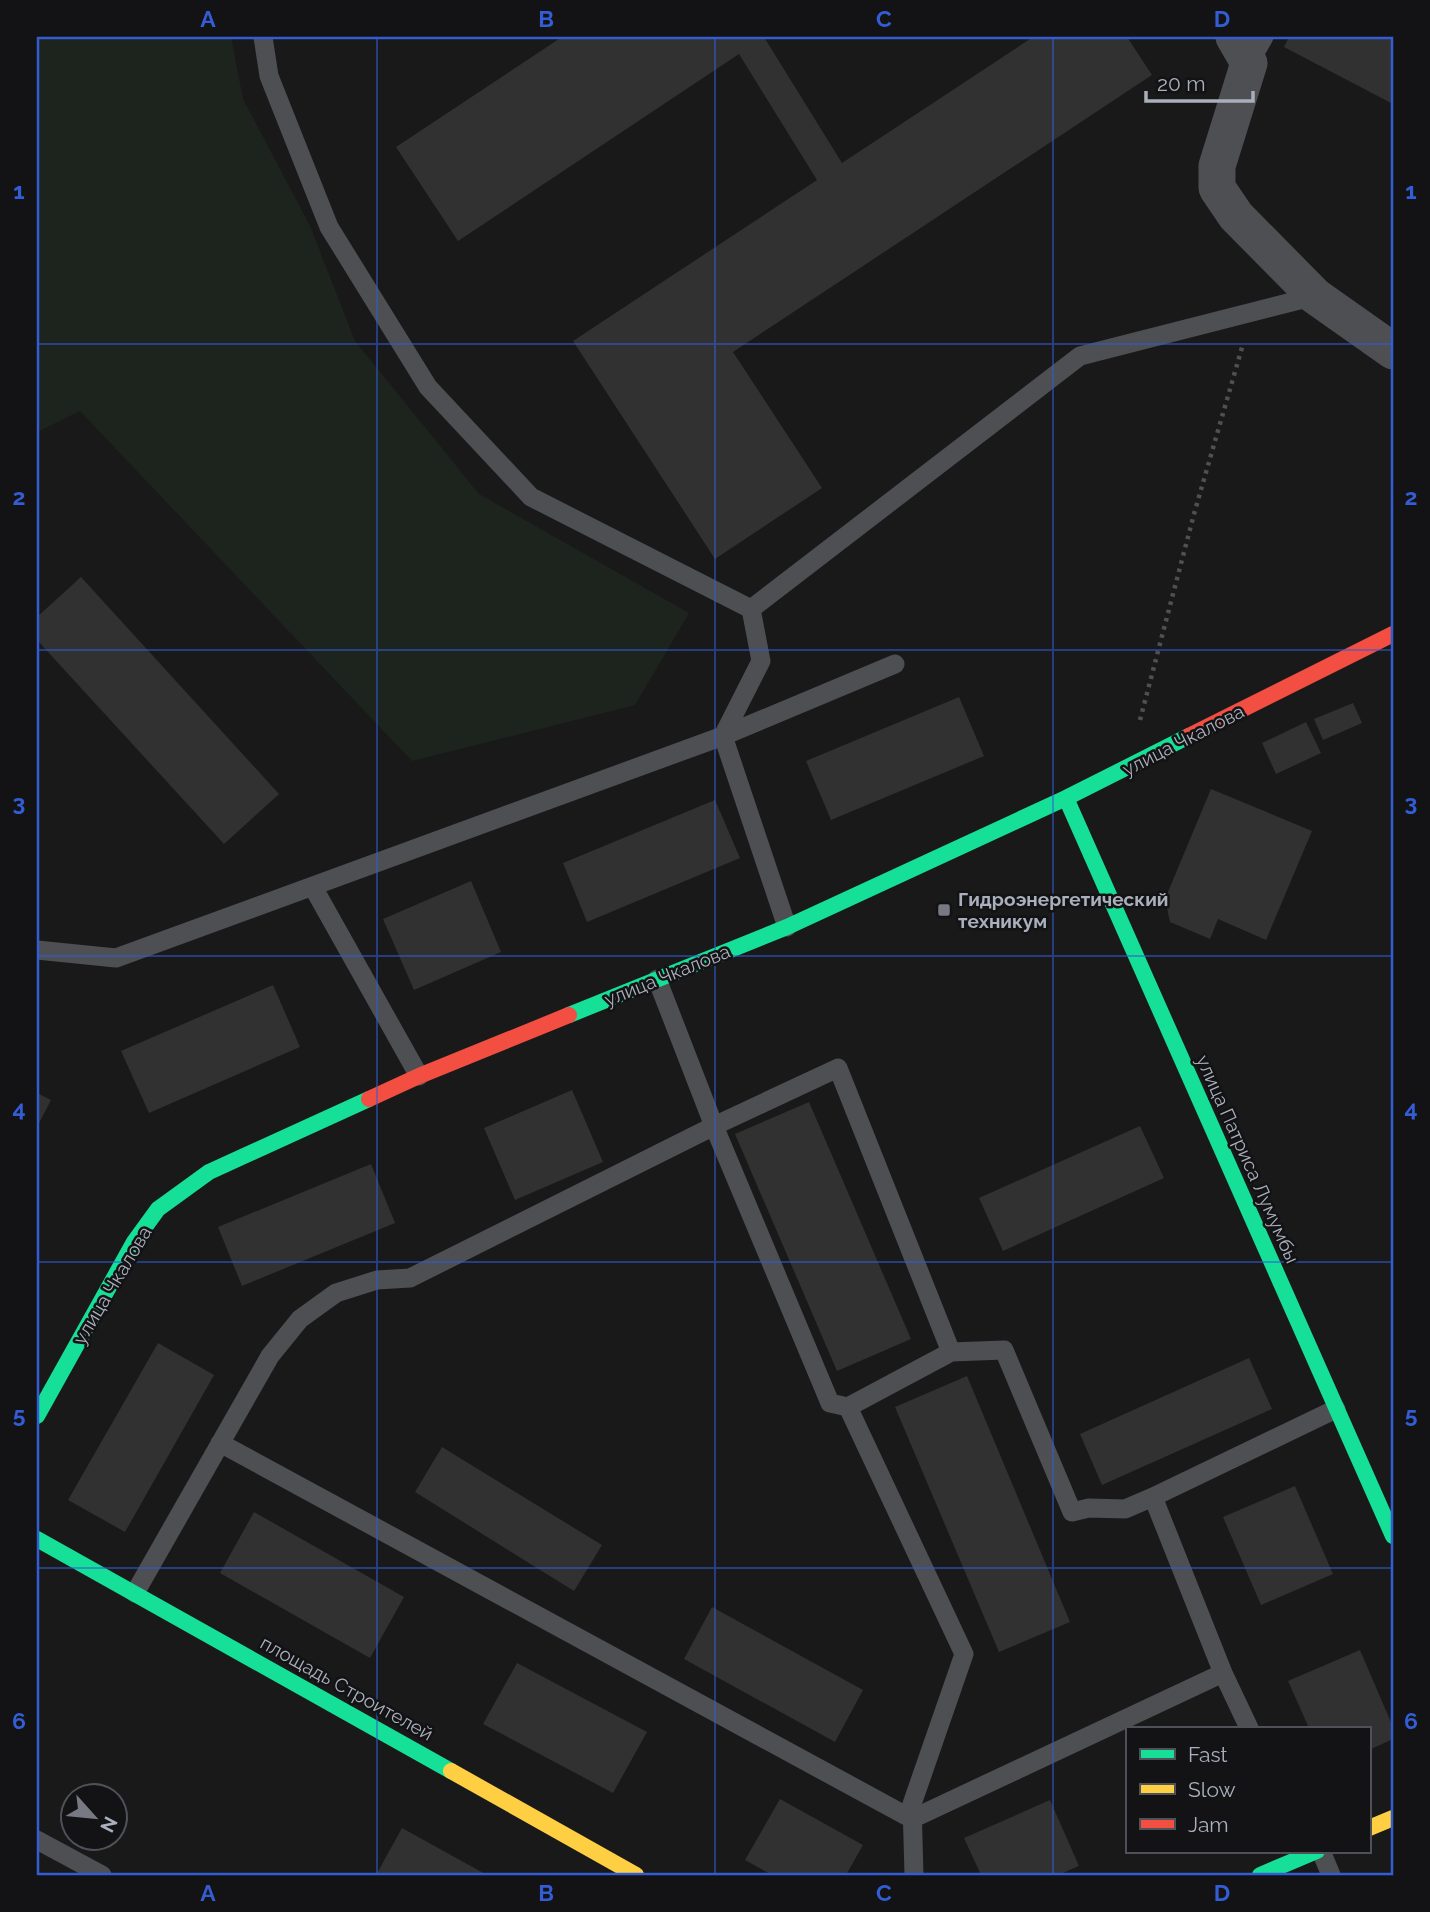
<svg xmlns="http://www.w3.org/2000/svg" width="1430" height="1912" font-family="Raleway,sans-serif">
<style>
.green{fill:#1d241e}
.building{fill:#313132}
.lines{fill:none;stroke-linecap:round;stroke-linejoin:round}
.path{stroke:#4f5054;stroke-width:4.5;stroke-dasharray:3.5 5;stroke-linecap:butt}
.lane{stroke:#4d4f53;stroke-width:19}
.street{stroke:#4d4f53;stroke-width:37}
.fast{stroke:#16e098;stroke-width:16}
.slow{stroke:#ffcf43;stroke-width:16}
.jam{stroke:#f24e42;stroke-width:16}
.grid{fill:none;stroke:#325dd4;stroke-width:2;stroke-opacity:0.55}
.poi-dot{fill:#777a83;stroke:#131316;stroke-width:2.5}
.labels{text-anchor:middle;stroke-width:5;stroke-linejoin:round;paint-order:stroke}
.street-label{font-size:19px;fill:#a9afbb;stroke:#131316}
.poi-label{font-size:19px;font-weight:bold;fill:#a9afbb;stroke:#131316;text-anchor:start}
.neatline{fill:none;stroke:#325dd4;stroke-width:2.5}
.grid-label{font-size:23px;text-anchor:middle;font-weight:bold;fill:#325dd4}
</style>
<rect width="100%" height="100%" fill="#19191a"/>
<path class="green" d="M37,37H231L243,99L310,226L355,341L479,494L689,613L635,705L412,761L80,411L37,432Z"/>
<path class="building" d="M562,37H764L842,163L1033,37H1127L1152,75L733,352L822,488L715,559L573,341L817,180L739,54L458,241L396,147Z
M1289,37H1393V104L1284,47Z
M81,577L279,794L224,844L37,640V617Z
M959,697L984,756L831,820L806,761Z
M1353,703L1362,723L1323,740L1314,719Z
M1306,722L1321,753L1276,774L1262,743Z
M1211,789L1312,831L1266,940L1218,919L1210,939L1170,922L1165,899Z
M715,800L740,858L587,922L563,863Z
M471,881L501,952L414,990L383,919Z
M273,985L300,1047L149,1113L121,1051Z
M572,1090L603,1162L515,1200L484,1128Z
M37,1093L51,1100L37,1127Z
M809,1102L911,1339L837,1371L735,1134Z
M1140,1126L1164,1178L1003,1251L979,1198Z
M371,1164L395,1223L242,1286L218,1227Z
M158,1343L214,1375L125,1532L68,1500Z
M1249,1358L1272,1409L1102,1485L1080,1434Z
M967,1376L1070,1622L999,1652L895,1407Z
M442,1447L602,1545L574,1591L415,1492Z
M1295,1486L1333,1574L1261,1605L1223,1517Z
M254,1512L404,1597L370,1658L220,1573Z
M712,1607L863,1690L835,1742L684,1659Z
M1360,1650L1393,1727V1739L1369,1750V1728H1309L1288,1681Z
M517,1663L647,1732L613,1793L483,1724Z
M780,1799L863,1845L846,1875H772L745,1860Z
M1050,1800L1079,1866L1058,1875H981L964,1838Z
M402,1828L487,1875H376Z"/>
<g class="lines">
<path class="path" d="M1140,720L1194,514L1243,344"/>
<path class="lane" d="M263,37L269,76L329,227L428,387L531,497L751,609L761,661L723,736L787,927
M1249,63L1264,37
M751,609L1080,356L1315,296
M313,887L419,1076
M37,950L116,958L723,736L895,664
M657,979L714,1126L830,1403L848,1407L951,1352L1004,1350L1072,1512L1089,1508L1125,1509L1153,1497
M848,1407L964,1654L912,1804L914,1875
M220,1443L912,1819L1223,1673L1249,1728
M135,1593L270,1356L300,1319L336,1293L377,1280L410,1278L714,1126L838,1068L951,1352
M1223,1673L1153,1497L1336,1409
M37,1840L102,1875
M1321,1851L1331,1875"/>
<path class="street" d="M1234,37L1249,63L1217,166V188L1236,216L1315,296L1393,351"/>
<path class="fast" d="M1066,798L1393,1536
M569,1015L787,927L1066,798L1189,736
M37,1416L134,1242L158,1209L209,1172L369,1099
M37,1539L451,1771
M1260,1875L1317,1851"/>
<path class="slow" d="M451,1771L636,1875
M1369,1828L1393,1818"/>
<path class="jam" d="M1189,736L1393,634
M369,1099L419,1076L569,1015"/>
</g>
<path class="grid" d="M377,37V1875M715,37V1875M1053,37V1875M37,344H1393M37,650H1393M37,956H1393M37,1262H1393M37,1568H1393"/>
<rect class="poi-dot" x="937" y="903" width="14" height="14" rx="3.5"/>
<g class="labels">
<g class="street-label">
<text transform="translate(1183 740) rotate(-27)" y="7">улица Чкалова</text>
<text transform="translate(667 975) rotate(-22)" y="7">улица Чкалова</text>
<text transform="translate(1248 1159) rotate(66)" y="7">улица Патриса Лумумбы</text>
<text transform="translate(112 1285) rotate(-59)" y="7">улица Чкалова</text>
<text transform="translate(347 1688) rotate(29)" y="7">площадь Строителей</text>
</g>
<g class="poi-label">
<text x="958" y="906">Гидроэнергетический<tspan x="958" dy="22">техникум</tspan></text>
</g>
</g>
<rect width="1430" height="1912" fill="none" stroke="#131316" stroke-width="77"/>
<rect x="1126" y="1727" width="245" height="126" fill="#131316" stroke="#4f5158" stroke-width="2"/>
<rect x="1140" y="1749" width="35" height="10" fill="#16e098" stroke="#4f5158" stroke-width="2"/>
<text x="1188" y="1762" font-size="21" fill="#a9afbb">Fast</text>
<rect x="1140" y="1784" width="35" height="10" fill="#ffcf43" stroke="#4f5158" stroke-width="2"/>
<text x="1188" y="1797" font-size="21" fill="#a9afbb">Slow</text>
<rect x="1140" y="1819" width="35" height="10" fill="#f24e42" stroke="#4f5158" stroke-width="2"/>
<text x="1188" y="1832" font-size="21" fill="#a9afbb">Jam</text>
<g transform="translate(94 1817) rotate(117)"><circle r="33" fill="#131316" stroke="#4f5158" stroke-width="2"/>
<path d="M0-5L12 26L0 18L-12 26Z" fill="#777a83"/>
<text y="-10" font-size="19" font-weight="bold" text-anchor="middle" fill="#a9afbb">N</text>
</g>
<path d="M1146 91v10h107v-10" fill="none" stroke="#a9afbb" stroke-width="3.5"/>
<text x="1157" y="91" font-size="21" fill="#a9afbb" stroke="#131316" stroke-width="5" paint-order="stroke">20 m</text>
<rect x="38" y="38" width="1354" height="1836" class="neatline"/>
<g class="grid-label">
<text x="208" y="27">A</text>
<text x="546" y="27">B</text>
<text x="884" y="27">C</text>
<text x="1222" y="27">D</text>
<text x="19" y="199">1</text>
<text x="1411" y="199">1</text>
<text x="19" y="505">2</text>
<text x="1411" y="505">2</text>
<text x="19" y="811">3</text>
<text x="1411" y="811">3</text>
<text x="19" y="1117">4</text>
<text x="1411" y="1117">4</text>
<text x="19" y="1423">5</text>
<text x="1411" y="1423">5</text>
<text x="19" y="1729">6</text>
<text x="1411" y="1729">6</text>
<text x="208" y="1901">A</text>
<text x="546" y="1901">B</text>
<text x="884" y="1901">C</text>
<text x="1222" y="1901">D</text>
</g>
</svg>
